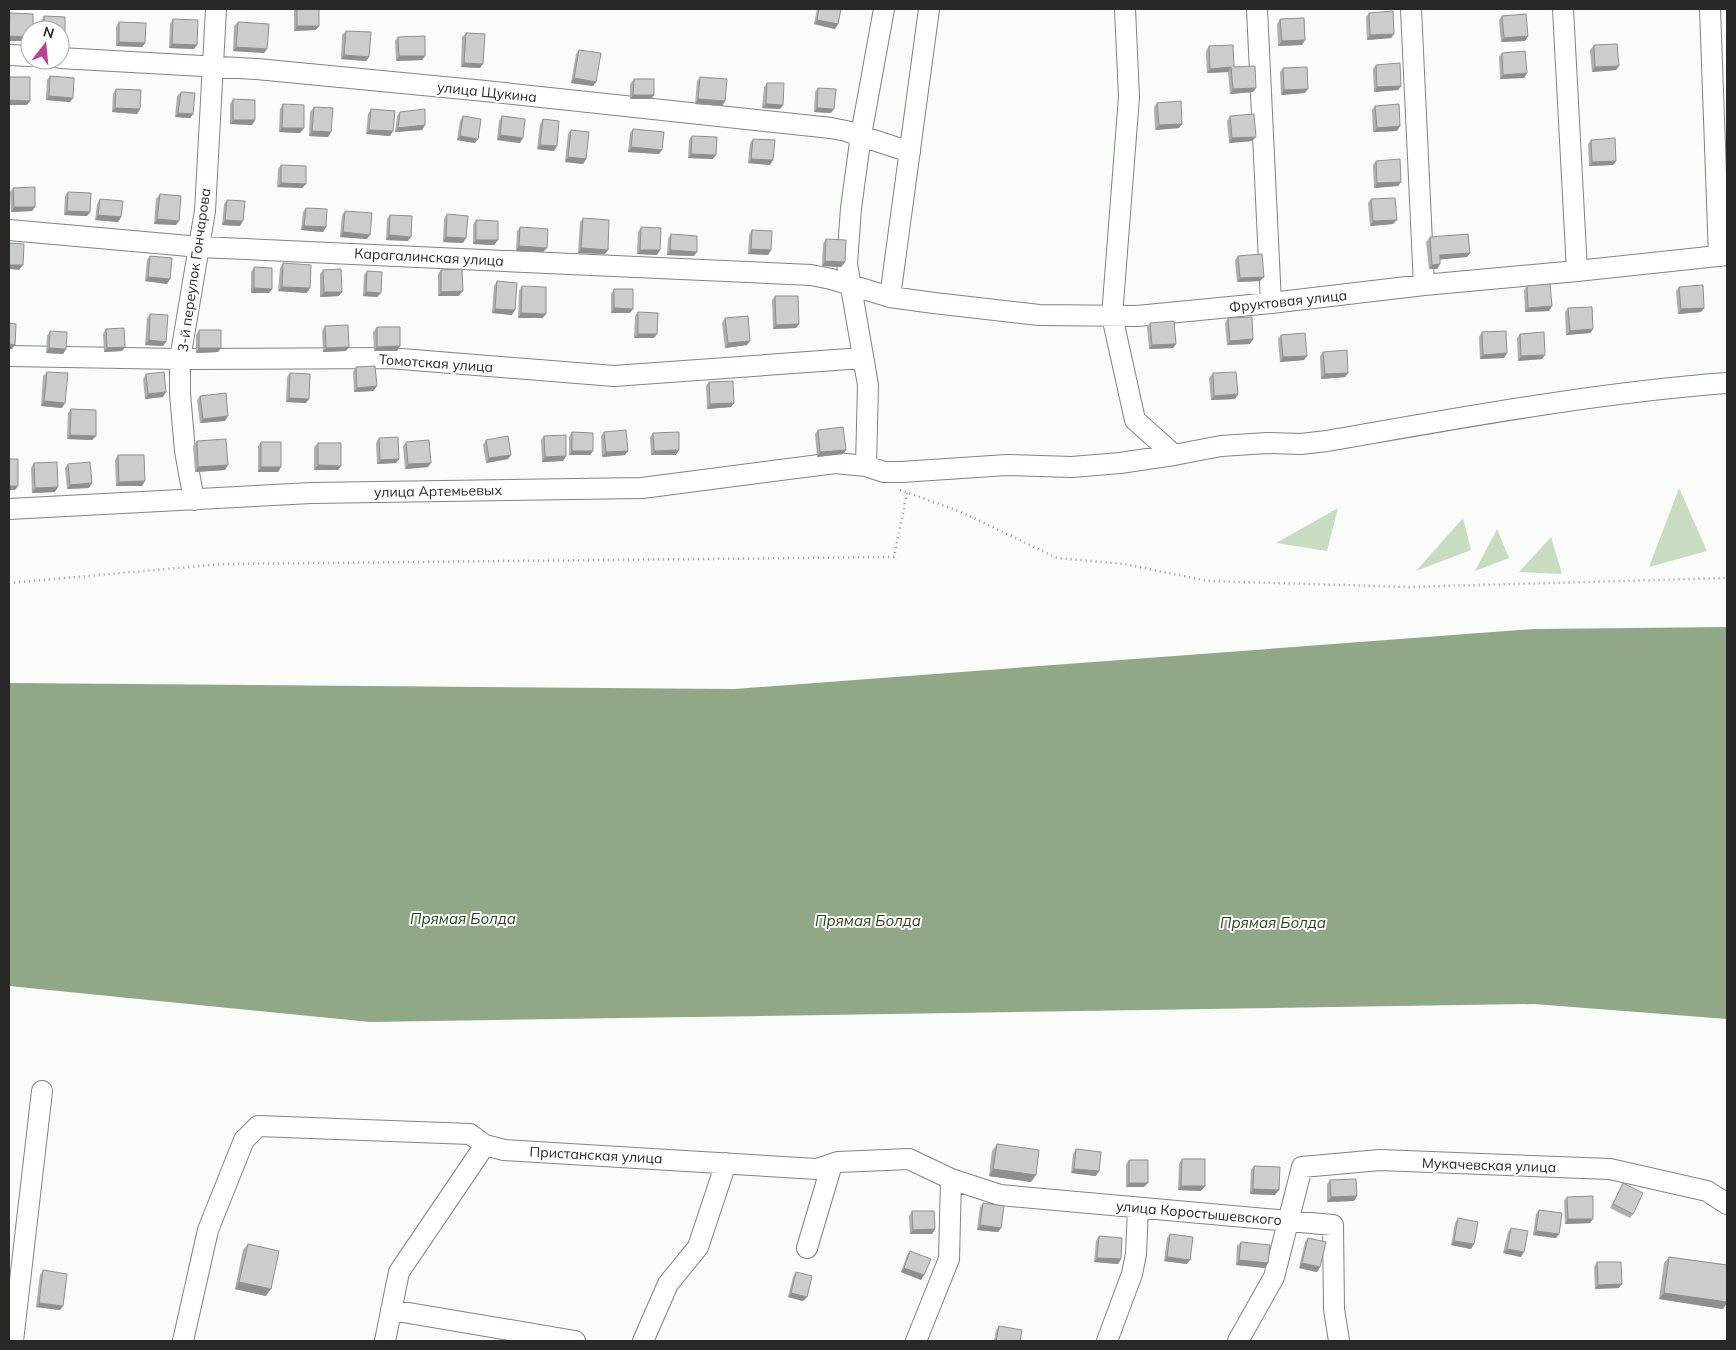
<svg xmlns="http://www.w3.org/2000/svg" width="1736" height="1350" font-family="Mulish,sans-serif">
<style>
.green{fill:#c9dcc2}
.water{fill:#91a888}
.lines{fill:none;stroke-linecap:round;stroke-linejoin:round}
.minor-casing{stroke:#818380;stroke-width:22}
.path{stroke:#939592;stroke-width:2.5;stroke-dasharray:1 4;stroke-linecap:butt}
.minor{stroke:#fff;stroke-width:20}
.wall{fill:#aeb0ad}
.shaded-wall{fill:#8d908d}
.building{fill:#cacdc9;stroke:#8d908d}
.labels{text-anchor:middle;stroke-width:4;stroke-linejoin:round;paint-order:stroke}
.street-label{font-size:14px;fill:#282927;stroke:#fff}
.water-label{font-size:15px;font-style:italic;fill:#274617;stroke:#fff}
</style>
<rect width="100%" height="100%" fill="#f9fcf8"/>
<path class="green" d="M1679,488L1707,551L1649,567Z
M1338,508L1327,551L1276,543Z
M1463,518L1471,550L1416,571Z
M1497,529L1509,558L1475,571Z
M1551,537L1562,574L1519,572Z"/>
<path class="water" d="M1727,627V1019L1534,1004L370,1022L9,986V683L734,689L1534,629Z"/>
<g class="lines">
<defs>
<path id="minor" d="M1125,9L1129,97L1112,316L1135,420L1174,455
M1257,9L1271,303
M1411,9L1424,285
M1563,9L1577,271
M1710,9L1719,256
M9,55L30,56
M60,58L257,69L485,91L831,128L846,131L910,152
M9,230L200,247L811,275L831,279L890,297L934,303L1039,315L1137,316L1271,303L1424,285L1577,271L1727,255
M890,297L929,9
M9,356L180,359L389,358L614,376L863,358
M866,466L868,385L847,264L851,208L861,135L884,9
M194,500L185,451L180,394V359L205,211L216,9
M9,509L311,493L642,488L835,463L866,466L884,472H901L1007,465L1072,467L1120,463L1174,455L1221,446L1267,443L1301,444L1327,441C1460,418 1593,393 1727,383
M807,1248L832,1164
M391,1310L575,1341
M13,1341L42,1091
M183,1341L208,1230L244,1140L258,1126L470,1134L485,1145L504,1150L817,1169L838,1162L909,1159L951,1179L1000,1195L1333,1225L1334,1309L1339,1341
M385,1341L399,1272L485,1145
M643,1341L668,1284L698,1247L726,1163
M916,1341L949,1259L951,1179
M1107,1341L1132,1274L1136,1254L1138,1208
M1238,1341L1274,1277L1302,1167L1380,1160L1610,1169L1707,1191L1727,1204"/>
</defs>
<use href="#minor" class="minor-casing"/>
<path class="path" d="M900,490L961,512L1057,558L1124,564L1208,581L1409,587L1727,578
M9,583L223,564L894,557L907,493"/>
<use href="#minor" class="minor"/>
</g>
<path class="wall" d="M295,9H319L316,30L294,31V10Z
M817,9H841L838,24L835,29L814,24Z
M1369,13L1394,34L1391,38L1367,40L1366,17Z
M44,16L65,17V35L62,40H60V30H41V21Z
M1502,16L1528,36L1525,41L1501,42L1499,20Z
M173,19L197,45L194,49L169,48L170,24Z
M1280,19L1305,40L1302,45L1278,46L1277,24Z
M119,22L145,43L142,47L116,46V27Z
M238,22L264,53L233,51L234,26Z
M346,31L369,57L366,61L341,59L342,35Z
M466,33L480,68L461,67L462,37Z
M398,37L422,60L396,61L395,41Z
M1594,45L1619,66L1616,70L1592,72L1590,50Z
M1209,46L1234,67L1256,88L1253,92L1230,94L1228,72L1207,73L1206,51Z
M579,50L596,82L593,86L571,83L576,54Z
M1502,53L1527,73L1524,78L1500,79L1499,57Z
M1376,65L1401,86L1398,90L1374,92L1373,69Z
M1283,68L1305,93L1281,95L1280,72Z
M50,76L70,102L46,100L47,80Z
M700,77L725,101L722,106L695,104L697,81Z
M634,79L654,95L651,99H630V84Z
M767,83L783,105L780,109L762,108L764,87Z
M818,88L831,113L814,112L815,92Z
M116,89L140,109L137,114L112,112L113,94Z
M181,92L193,114L190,118L175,117L177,96Z
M233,99L255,120L252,125L230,124V104Z
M1157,103L1182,124L1179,128L1155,130L1154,107Z
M283,104L304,128L300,133L279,132L280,109Z
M1375,106L1400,126L1397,131L1373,132L1372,110Z
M314,107L328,137L309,136L310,112Z
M371,109L390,136L366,134L368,114Z
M400,112L425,125L422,130L395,132L397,116Z
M463,116L475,143L457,140L460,121Z
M502,116L520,143L497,140L499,121Z
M1230,116L1252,141L1229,143L1227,121Z
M543,119L554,151L537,149L540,124Z
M633,129L659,154L628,152L630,133Z
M571,130L586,159L583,164L565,162L568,134Z
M692,136L713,159L688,158L689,140Z
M753,139L770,165L748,163L750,143Z
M1591,140L1616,161L1613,165L1589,166L1588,144Z
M1376,161L1401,182L1398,186L1374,188L1373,165Z
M281,165L306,184L302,188L277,187L278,169Z
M13,188L35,207L32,211L11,212L10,192Z
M68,192L90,212L87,216L64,215L65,196Z
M160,194L176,225L154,224L156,199Z
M100,199L121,217L118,222L95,220L97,204Z
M1371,199L1393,224L1370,226L1368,203Z
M227,200L240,226L222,225L224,204Z
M306,208L326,227L323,232L301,230L303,212Z
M345,211L367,239L340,237L342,215Z
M447,214L463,243L443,242L444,219Z
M390,215L408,241L386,240L387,219Z
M583,218L605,254L578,253L580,222Z
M476,220L498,240L494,245L473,244V225Z
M520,227L543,252L516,251L517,231Z
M641,227L657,255L637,254L638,232Z
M752,230L771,250L768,255L748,254L749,235Z
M671,234L694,256L667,255L668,239Z
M1430,237L1470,253L1467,257L1440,259V264L1437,269H1429L1426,242Z
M826,239L845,262L841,267L822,266L823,244Z
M150,256L167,284L145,281L147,260Z
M1238,256L1264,277L1260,281L1237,282L1235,260Z
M283,263L307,293L278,291L280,268Z
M254,267L272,289L269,293H251V272Z
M323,270L339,296L320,297V274Z
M441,270L459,296H438V274Z
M367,271L377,297L363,296L364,275Z
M497,281L512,315L492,313L494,286Z
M522,286L543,318H518L519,291Z
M1527,286L1549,311L1525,312L1524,290Z
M1679,287L1704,308L1701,312L1678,314L1676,291Z
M614,289L630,313H611V294Z
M775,296L799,324L796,328L773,329L772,300Z
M1568,308L1593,329L1590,333L1566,335L1565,312Z
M638,312L654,338H634L635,316Z
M150,314L166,342L163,346L145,345L147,318Z
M725,318L747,345L725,348L722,323Z
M1228,318L1250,344L1227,345L1225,323Z
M1150,323L1176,344L1173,348L1149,349L1147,327Z
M325,326L349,347L346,351L323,352L322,331Z
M377,327L400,346L397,351H374L373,332Z
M106,329L125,347L122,351L104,352L103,334Z
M199,330L221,348L218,352L196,353V335Z
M50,331L66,349L63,354L46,353L47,336Z
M1482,332L1507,353L1504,358L1480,359L1479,337Z
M1520,334L1542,359L1518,361L1517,338Z
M1281,335L1304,360L1280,362L1278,339Z
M1323,352L1348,373L1345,377L1321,379L1320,356Z
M356,367L377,386L373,391L354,392L353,372Z
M47,372L62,408L41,406L43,376Z
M290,373L306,403L286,402L287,377Z
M1213,373L1238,394L1235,399L1211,400L1209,378Z
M146,374L163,397L145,399L143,379Z
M709,382L734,403L731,407L707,409L706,386Z
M200,396L225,421L200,423L197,400Z
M71,409L96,436L92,440L67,439L68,413Z
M818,430L846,450L843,454L817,457L815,434Z
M572,432L590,455H569V437Z
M604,432L628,451L625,455L602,457L601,436Z
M653,433L676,455H651L650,437Z
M544,436L566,456L563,461L542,462L541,440Z
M379,438L399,459L396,463L377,464L376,443Z
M486,440L511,455L508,459L486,463L483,445Z
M197,441L225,470L195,472L193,446Z
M261,442L281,467L278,472H258V446Z
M406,442L428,467L405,469L403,446Z
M318,443L341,466L338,470H314V447Z
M118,455L142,486H116L115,460Z
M34,463L55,492L32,493L31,468Z
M68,464L92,483L89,488L67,489L65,468Z
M997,1144L1031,1182L989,1176L992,1151Z
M1076,1149L1096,1176L1071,1173L1073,1154Z
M1182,1159L1205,1186L1201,1191L1178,1190L1179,1164Z
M1129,1160L1144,1187H1126V1164Z
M1254,1166L1275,1195L1250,1194L1251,1170Z
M1330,1180L1354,1201L1327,1202V1184Z
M1623,1183L1633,1214L1630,1218L1610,1208Z
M1567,1197L1590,1223L1565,1224L1564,1201Z
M983,1203L1001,1228L998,1232L977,1230L980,1207Z
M1539,1210L1559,1234L1556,1238L1533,1235L1536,1214Z
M912,1211L935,1229L932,1234H910L909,1216Z
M1458,1218L1474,1244L1471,1249L1451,1245L1455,1223Z
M1511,1228L1521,1257L1503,1253L1508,1232Z
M1170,1234L1187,1264L1164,1261L1167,1238Z
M1099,1236L1121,1259L1118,1264L1094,1262L1096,1241Z
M1308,1238L1320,1267L1317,1272L1299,1268L1305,1242Z
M1241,1242L1268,1263L1265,1268L1236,1265L1237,1246Z
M248,1244L266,1296L235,1289L243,1250Z
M910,1251L924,1275L921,1280L901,1272L907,1255Z
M1669,1257L1727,1265V1303L1723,1309L1659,1299L1664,1263Z
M1597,1262L1619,1288L1595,1289L1594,1267Z
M43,1270L63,1306L60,1310L36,1307L40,1275Z
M796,1272L807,1297L803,1301L788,1297L793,1277Z
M999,1326L1020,1341H994L996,1330Z"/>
<path class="shaded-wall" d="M817,20L838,24L835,29L814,24Z
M297,26H319L316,30L294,31Z
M1394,34L1391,38L1367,40L1370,35Z
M60,35H65L62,40H60Z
M9,36L30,37V40L29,41H9Z
M1528,36L1525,41L1501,42L1504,38Z
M1305,40L1302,45L1278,46L1282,41Z
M119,42L145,43L142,47L116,46Z
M172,44L197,45L194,49L169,48Z
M236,47L267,49L264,53L233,51Z
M344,55L369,57L366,61L341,59Z
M399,56H425L422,60L396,61Z
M464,63L483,64L480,68L461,67Z
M1619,66L1616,70L1592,72L1595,67Z
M1231,67L1228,72L1207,73L1210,69Z
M1527,73L1524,78L1500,79L1503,75Z
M574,78L596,82L593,86L571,83Z
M1401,86L1398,90L1374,92L1377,87Z
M1256,88L1253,92L1230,94L1233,89Z
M1308,89L1305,93L1281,95L1284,90Z
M633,95H654L651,99H630Z
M49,96L73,98L70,102L46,100Z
M698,99L725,101L722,106L695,104Z
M9,100L30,101L27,105H9Z
M766,104L783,105L780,109L762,108Z
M115,108L140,109L137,114L112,112Z
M817,108L834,109L831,113L814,112Z
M178,113L193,114L190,118L175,117Z
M233,120H255L252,125L230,124Z
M1182,124L1179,128L1155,130L1159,125Z
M425,125L422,130L395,132L398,128Z
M1400,126L1397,131L1373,132L1377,128Z
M282,128H304L300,133L279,132Z
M369,130L393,131L390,136L366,134Z
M312,131L331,132L328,137L309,136Z
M500,135L523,138L520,143L497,140Z
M460,136L478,139L475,143L457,140Z
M1256,137L1252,141L1229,143L1232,138Z
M540,145L557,146L554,151L537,149Z
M631,147L662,150L659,154L628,152Z
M691,154L716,155L713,159L688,158Z
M568,157L586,159L583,164L565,162Z
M751,159L773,160L770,165L748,163Z
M1616,161L1613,165L1589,166L1592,162Z
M1401,182L1398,186L1374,188L1377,183Z
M281,183L306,184L302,188L277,187Z
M14,207H35L32,211L11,212Z
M67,211L90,212L87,216L64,215Z
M98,215L121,217L118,222L95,220Z
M157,219L179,221L176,225L154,224Z
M225,220L243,221L240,226L222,225Z
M1397,220L1393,224L1370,226L1373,221Z
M304,226L326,227L323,232L301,230Z
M343,232L370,235L367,239L340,237Z
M389,235L411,237L408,241L386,240Z
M446,237L466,238L463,243L443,242Z
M476,240H498L494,245L473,244Z
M519,246L547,248L543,252L516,251Z
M581,248L608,250L605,254L578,253Z
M751,249L771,250L768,255L748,254Z
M640,250H660L657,255L637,254Z
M670,250L697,252L694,256L667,255Z
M1470,253L1467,257L1436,260L1440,255Z
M825,261L845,262L841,267L822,266Z
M1440,264L1437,269H1429L1432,265Z
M9,265H23L19,270L9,269Z
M148,277L170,279L167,284L145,281Z
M1264,277L1260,281L1237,282L1240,278Z
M282,287L310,288L307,293L278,291Z
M254,288L272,289L269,293H251Z
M463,291L459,296H438L441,292Z
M324,292H342L339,296L320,297Z
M366,292L381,293L377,297L363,296Z
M1552,306L1549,311L1525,312L1528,308Z
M614,308L633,309L630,313H611Z
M1704,308L1701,312L1678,314L1681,309Z
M495,309L515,310L512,315L492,313Z
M521,313L546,314L543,318H518Z
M799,324L796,328L773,329L776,325Z
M1593,329L1590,333L1566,335L1570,331Z
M638,334H657L654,338H634Z
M1253,339L1250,344L1227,345L1230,341Z
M149,340L166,342L163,346L145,345Z
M750,341L747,345L725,348L728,343Z
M9,344L15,345L12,349H9Z
M1176,344L1173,348L1149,349L1152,345Z
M400,346L397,351H374L377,347Z
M125,347L122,351L104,352L107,348Z
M349,347L346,351L323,352L326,348Z
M49,348L66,349L63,354L46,353Z
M199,348H221L218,352L196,353Z
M1507,353L1504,358L1480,359L1483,355Z
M1545,355L1542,359L1518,361L1521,356Z
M1307,356L1304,360L1280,362L1283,357Z
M1348,373L1345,377L1321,379L1325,374Z
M377,386L373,391L354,392L357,388Z
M166,392L163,397L145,399L148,394Z
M1238,394L1235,399L1211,400L1214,396Z
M289,398L309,399L306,403L286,402Z
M44,401L65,403L62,408L41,406Z
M734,403L731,407L707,409L710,404Z
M228,416L225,421L200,423L203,419Z
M70,435L96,436L92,440L67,439Z
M679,450L676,455H651L654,451Z
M846,450L843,454L817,457L820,452Z
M572,451H593L590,455H569Z
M628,451L625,455L602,457L606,452Z
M511,455L508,459L486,463L489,458Z
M566,456L563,461L542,462L545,457Z
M399,459L396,463L377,464L380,460Z
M431,463L428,467L405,469L408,464Z
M228,465L225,470L195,472L198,467Z
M318,465L341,466L338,470H314Z
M261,467H281L278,472H258Z
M145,481L142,486H116L119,482Z
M92,483L89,488L67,489L70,485Z
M9,486H18L15,490H9Z
M58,487L55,492L32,493L35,488Z
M993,1169L1036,1175L1031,1182L989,1176Z
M1074,1169L1099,1171L1096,1176L1071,1173Z
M1129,1183H1148L1144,1187H1126Z
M1181,1186H1205L1201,1191L1178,1190Z
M1253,1189L1279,1190L1275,1195L1250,1194Z
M1357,1196L1354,1201L1327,1202L1331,1197Z
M1568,1219H1593L1590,1223L1565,1224Z
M980,1225L1001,1228L998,1232L977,1230Z
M935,1229L932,1234H910L913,1230Z
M1536,1231L1559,1234L1556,1238L1533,1235Z
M1454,1241L1474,1244L1471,1249L1451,1245Z
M1507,1249L1524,1252L1521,1257L1503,1253Z
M1167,1257L1190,1260L1187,1264L1164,1261Z
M1097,1258L1121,1259L1118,1264L1094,1262Z
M1239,1260L1268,1263L1265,1268L1236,1265Z
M1302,1263L1320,1267L1317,1272L1299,1268Z
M904,1268L924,1275L921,1280L901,1272Z
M239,1282L271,1289L266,1296L235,1289Z
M1622,1284L1619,1288L1595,1289L1598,1285Z
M791,1293L807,1297L803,1301L788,1297Z
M1664,1293L1727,1302V1303L1723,1309L1659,1299Z
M39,1303L63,1306L60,1310L36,1307Z"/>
<path class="building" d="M297,9H319V26H297Z
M819,9H841L838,24L817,20Z
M1393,11L1394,34L1370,35L1369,13Z
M10,13L33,14V30H30V37L9,36Z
M1526,14L1528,36L1504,38L1502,16Z
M44,16L65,17V35H60V30H44Z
M1304,18L1305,40L1282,41L1280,19Z
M173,19L198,20L197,45L172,44Z
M119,22L146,23L145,43L119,42Z
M238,22L269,24L267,49L236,47Z
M346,31L371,32L369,57L344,55Z
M466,33L485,34L483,64L464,63Z
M425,36V56H399L398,37Z
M1617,44L1619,66L1595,67L1594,45Z
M1233,45L1234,67L1255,66L1256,88L1233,89L1231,67L1210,69L1209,46Z
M579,50L601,53L596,82L574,78Z
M1525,51L1527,73L1503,75L1502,53Z
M1400,63L1401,86L1377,87L1376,65Z
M1307,67L1308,89L1284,90L1283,68Z
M50,76L74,78L73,98L49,96Z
M9,77H30V101L9,100Z
M700,77L727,79L725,101L698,99Z
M634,79H654V95H633Z
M767,83H784L783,105L766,104Z
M818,88L836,89L834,109L817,108Z
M116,89L141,90L140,109L115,108Z
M181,92L195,93L193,114L178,113Z
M233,99L255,100V120H233Z
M1181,101L1182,124L1159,125L1157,103Z
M283,104L304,105V128H282Z
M1399,104L1400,126L1377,128L1375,106Z
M314,107L333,108L331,132L312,131Z
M371,109L395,111L393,131L369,130Z
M425,109V125L398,128L400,112Z
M1254,114L1256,137L1232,138L1230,116Z
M463,116L481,119L478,139L460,136Z
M502,116L525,119L523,138L500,135Z
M543,119L559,121L557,146L540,145Z
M633,129L664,132L662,150L631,147Z
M571,130L589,132L586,159L568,157Z
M692,136L717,137L716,155L691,154Z
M1615,138L1616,161L1592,162L1591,140Z
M753,139L775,140L773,160L751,159Z
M1400,159L1401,182L1377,183L1376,161Z
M281,165L306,166V184L281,183Z
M35,187V207H14L13,188Z
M68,192L91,193L90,212L67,211Z
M160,194L181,196L179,221L157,219Z
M1395,198L1397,220L1373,221L1371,199Z
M100,199L123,201L121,217L98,215Z
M227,200L245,201L243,221L225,220Z
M306,208L327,209L326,227L304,226Z
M345,211L372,213L370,235L343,232Z
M447,214L468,216L466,238L446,237Z
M390,215L412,216L411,237L389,235Z
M583,218L609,220L608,250L581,248Z
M476,220L498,221V240H476Z
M520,227L548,229L547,248L519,246Z
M641,227L661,228L660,250H640Z
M752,230L772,231L771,250L751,249Z
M671,234L697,236V252L670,250Z
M1468,234L1470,253L1440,255V264L1432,265L1430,237Z
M826,239L846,240L845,262L825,261Z
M9,243L24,244L23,265H9Z
M1262,254L1264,277L1240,278L1238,256Z
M150,256L172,258L170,279L148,277Z
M283,263L311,265L310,288L282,287Z
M254,267L272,268V289L254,288Z
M341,269L342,292H324L323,270Z
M462,269L463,291L441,292V270Z
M367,271L382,272L381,293L366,292Z
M497,281L517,283L515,310L495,309Z
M1550,284L1552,306L1528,308L1527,286Z
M1703,285L1704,308L1681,309L1679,287Z
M522,286L546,287V314L521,313Z
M614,289H633V309L614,308Z
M775,296H798L799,324L776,325Z
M1592,307L1593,329L1570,331L1568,308Z
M638,312L658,313L657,334H638Z
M150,314L168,315L166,342L149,340Z
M748,316L750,341L728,343L725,318Z
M1252,317L1253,339L1230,341L1228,318Z
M1174,321L1176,344L1152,345L1150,323Z
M9,323L16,324L15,345L9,344Z
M348,325L349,347L326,348L325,326Z
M377,327H400V346L377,347Z
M124,328L125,347L107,348L106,329Z
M199,330H221V348H199Z
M50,331L67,332L66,349L49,348Z
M1506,331L1507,353L1483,355L1482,332Z
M1544,332L1545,355L1521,356L1520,334Z
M1305,333L1307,356L1283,357L1281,335Z
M1347,350L1348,373L1325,374L1323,352Z
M375,366L377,386L357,388L356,367Z
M47,372L68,373L65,403L44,401Z
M164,372L166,392L148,394L146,374Z
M1236,372L1238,394L1214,396L1213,373Z
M290,373L310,374L309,399L289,398Z
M733,381L734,403L710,404L709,382Z
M226,393L228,416L203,419L200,396Z
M71,409L96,410V436L70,435Z
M843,427L846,450L820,452L818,430Z
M626,430L628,451L606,452L604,432Z
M572,432L593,433V451H572Z
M679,432V450L654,451L653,433Z
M566,435V456L545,457L544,436Z
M508,436L511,455L489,458L486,440Z
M398,437L399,459L380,460L379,438Z
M226,439L228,465L198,467L197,441Z
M429,440L431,463L408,464L406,442Z
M261,442H281V467H261Z
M318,443H341V466L318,465Z
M118,455H144L145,481L119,482Z
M9,459H18V486H9Z
M57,462L58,487L35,488L34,463Z
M90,462L92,483L70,485L68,464Z
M997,1144L1039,1150L1036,1175L993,1169Z
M1076,1149L1101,1152L1099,1171L1074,1169Z
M1182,1159H1205V1186H1181Z
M1129,1160H1148V1183H1129Z
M1254,1166L1280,1167L1279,1190L1253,1189Z
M1356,1179L1357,1196L1331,1197L1330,1180Z
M1623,1183L1643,1193L1633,1214L1613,1204Z
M1593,1196V1219H1568L1567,1197Z
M983,1203L1004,1206L1001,1228L980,1225Z
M1539,1210L1562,1213L1559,1234L1536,1231Z
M912,1211H934L935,1229L913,1230Z
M1458,1218L1478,1222L1474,1244L1454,1241Z
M1511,1228L1528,1231L1524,1252L1507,1249Z
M1170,1234L1193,1237L1190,1260L1167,1257Z
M1099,1236L1122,1238L1121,1259L1097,1258Z
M1308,1238L1326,1242L1320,1267L1302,1263Z
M1241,1242L1270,1245L1268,1263L1239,1260Z
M248,1244L279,1251L271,1289L239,1282Z
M910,1251L931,1259L924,1275L904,1268Z
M1669,1257L1727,1265V1302L1664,1293Z
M1597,1262H1621L1622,1284L1598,1285Z
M43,1270L67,1274L63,1306L39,1303Z
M796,1272L812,1276L807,1297L791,1293Z
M999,1326L1022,1330L1020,1341H996Z"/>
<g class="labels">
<g class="street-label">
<text transform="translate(487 92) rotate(6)" y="5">улица Щукина</text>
<text transform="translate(429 257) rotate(3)" y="5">Карагалинская улица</text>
<text transform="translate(194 270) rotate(-82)" y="5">3-й переулок Гончарова</text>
<text transform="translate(1288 301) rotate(-6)" y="5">Фруктовая улица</text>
<text transform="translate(436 363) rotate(4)" y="5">Томотская улица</text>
<text transform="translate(438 491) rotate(-1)" y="5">улица Артемьевых</text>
<text transform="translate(596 1155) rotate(3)" y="5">Пристанская улица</text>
<text transform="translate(1489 1165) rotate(2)" y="5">Мукачевская улица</text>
<text transform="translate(1199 1213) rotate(5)" y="5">улица Коростышевского</text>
</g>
<g class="water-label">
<text x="463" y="924">Прямая Болда</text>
<text x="868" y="926">Прямая Болда</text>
<text x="1273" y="928">Прямая Болда</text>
</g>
</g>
<rect width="1736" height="1350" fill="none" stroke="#282927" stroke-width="20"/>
<g transform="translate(45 45) rotate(16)"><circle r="24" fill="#ffffff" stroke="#a9a9a9"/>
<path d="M0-4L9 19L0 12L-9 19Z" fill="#bb4092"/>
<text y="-8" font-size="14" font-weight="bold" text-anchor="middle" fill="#282927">N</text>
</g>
</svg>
